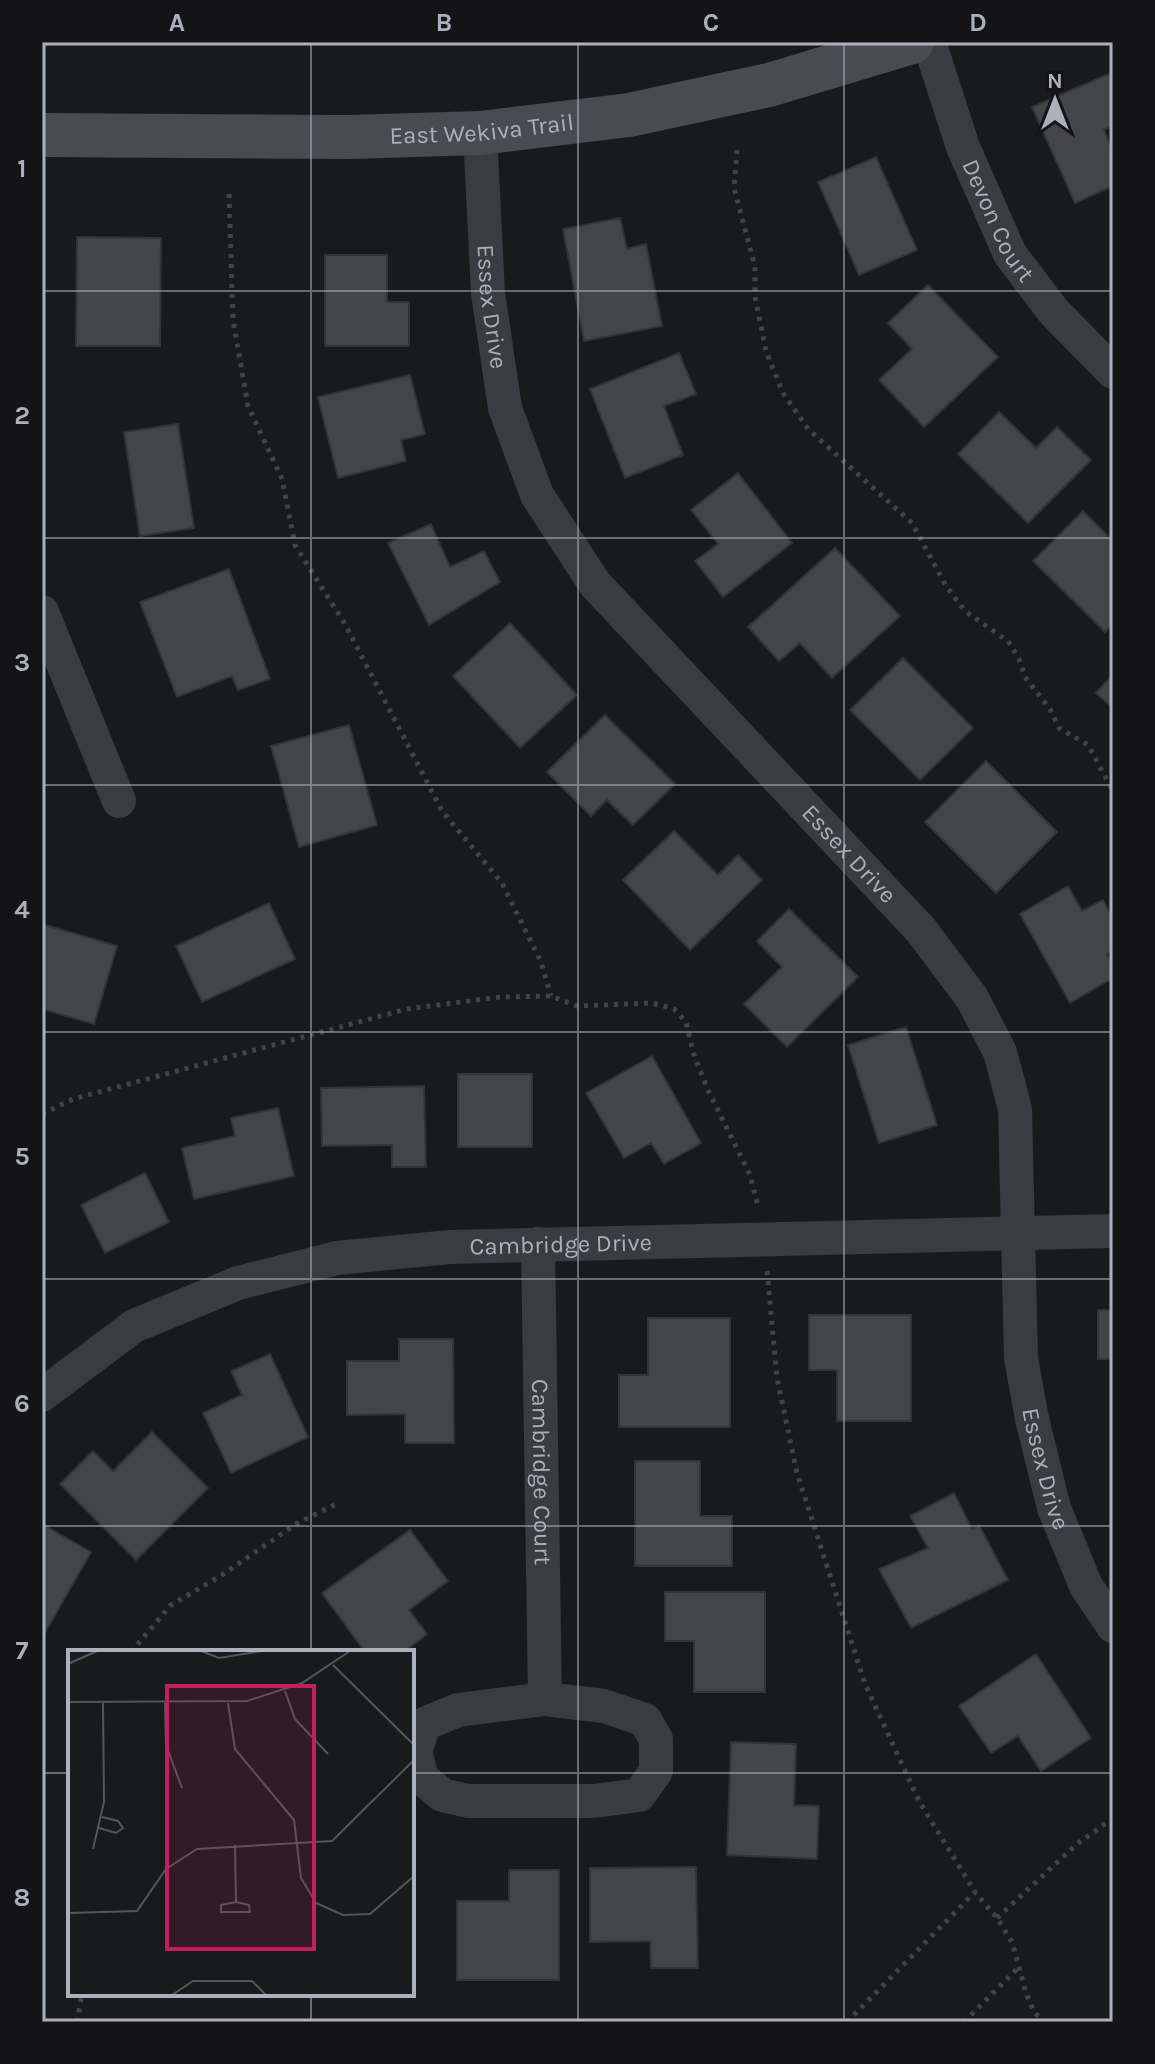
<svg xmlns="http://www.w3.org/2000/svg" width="1155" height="2064" font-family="Karla,sans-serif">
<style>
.building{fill:#434549;stroke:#333438;stroke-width:2}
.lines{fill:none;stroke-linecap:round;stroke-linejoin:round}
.path{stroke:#404348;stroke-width:5;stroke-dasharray:4 6;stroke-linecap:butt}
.street{stroke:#3a3c41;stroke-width:34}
.secondary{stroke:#484b51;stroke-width:44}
.grid{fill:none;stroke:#abb1bc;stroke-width:2;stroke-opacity:0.55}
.labels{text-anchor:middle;stroke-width:7;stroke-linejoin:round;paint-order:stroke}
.street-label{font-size:24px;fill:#abb1bc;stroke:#141417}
.inset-road{fill:none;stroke:#53565c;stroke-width:2}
.view{fill:#c12060;fill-opacity:0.15;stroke:#c12060;stroke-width:4}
.inset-edge{fill:none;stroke:#abb1bc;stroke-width:4}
.neatline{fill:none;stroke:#abb1bc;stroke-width:3}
.grid-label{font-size:26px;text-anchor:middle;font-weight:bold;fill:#abb1bc}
</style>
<rect width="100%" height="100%" fill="#191a1c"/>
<path class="building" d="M1113,72V126L1104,130L1113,151V186L1075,203L1032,107Z
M876,157L917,250L859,275L818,182Z
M620,218L627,249L646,244L662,326L584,341L563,229Z
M77,237L161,238L160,346H76Z
M325,255H387V302H409V346H325Z
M928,285L998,357L924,427L879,380L912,349L888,323Z
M679,353L696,394L664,406L683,455L625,478L590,389Z
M410,375L425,434L401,440L406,461L338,478L318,397Z
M999,412L1036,448L1057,427L1091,460L1028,523L958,454Z
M178,424L194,528L140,536L124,432Z
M738,473L792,543L723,597L695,561L718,544L691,510Z
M1083,511L1113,541V624L1105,632L1033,561Z
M431,524L450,567L484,551L500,582L429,625L388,543Z
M835,548L900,616L832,678L800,643L779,661L748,627Z
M229,569L270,679L238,690L232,676L177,697L140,602Z
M510,623L577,695L520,748L453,676Z
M903,658L973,728L920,780L850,710Z
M1113,674V708L1096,693Z
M605,715L675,784L633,825L607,800L591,816L547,772Z
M349,725L377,825L299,847L271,746Z
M986,761L1057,832L996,893L925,822Z
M674,831L718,875L738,855L762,880L690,950L623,880Z
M1068,886L1082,911L1103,900L1113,918V951L1107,954L1113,965V978L1070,1003L1020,914Z
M269,903L295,959L202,1002L176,946Z
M789,909L858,977L787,1047L744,1004L782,967L757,941Z
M42,924L117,946L94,1024L42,1009Z
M906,1027L937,1125L879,1143L848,1045Z
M652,1056L701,1143L664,1164L651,1143L624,1158L586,1093Z
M458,1074H532V1147H458Z
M424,1086L426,1167H392V1145L322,1146L321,1088Z
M278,1108L294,1176L194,1199L182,1148L235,1136L231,1118Z
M145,1173L169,1222L105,1253L81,1205Z
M1098,1310H1113V1359H1098Z
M809,1315H911V1421H837V1370H809Z
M648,1318H730V1427H619V1375H648Z
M399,1339H453L454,1443H405V1414L347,1415V1361H399Z
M270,1354L308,1437L231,1473L203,1413L242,1395L231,1371Z
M152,1432L208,1488L136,1560L60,1484L93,1451L113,1471Z
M635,1461H700V1516H732V1566H635Z
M954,1493L972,1529L979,1525L1008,1580L911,1628L879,1569L928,1548L910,1516Z
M42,1524L91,1552L42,1638Z
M410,1530L448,1581L409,1610L427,1634L404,1652H365L322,1593Z
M665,1592H765V1692H694V1641H665Z
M1036,1654L1091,1738L1041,1771L1018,1736L991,1753L959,1706Z
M731,1742L796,1744L794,1805L819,1806L817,1859L727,1855Z
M696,1867L698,1968H651L650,1941L590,1942V1868Z
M509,1870H559V1980H457V1901H509Z"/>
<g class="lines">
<path class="path" d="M737,150L734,188L755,267V297L766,351L783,393L808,429L912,523L946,586L965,611L1008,641L1019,659L1025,677L1050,709L1059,728L1088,745L1113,791
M229,194L233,320L248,406L282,479L295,545L345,624L442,811L502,883L541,962L551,996
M42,1114L73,1099L407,1009L500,997L551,996L577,1006L652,1003L674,1009L686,1022L693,1052L707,1088L750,1175L758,1206
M767,1271L777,1378L797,1473L865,1684L919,1801L975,1892L997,1918L1012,1942L1026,1993L1034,2012L1044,2022
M131,1652L171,1605L222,1575L296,1524L336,1504
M997,1918L1077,1844L1113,1818
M77,2022L82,1994
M847,2022L975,1892
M964,2022L1018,1968"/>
<g class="street">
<path id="s1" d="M929,42L963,147L1010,254L1054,312L1113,372"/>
<path id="s2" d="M480,133L488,293L505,408L537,495L595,584L921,930L972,998L1000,1052L1015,1109L1021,1358L1032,1419L1054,1508L1086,1586L1113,1626"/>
<path d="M42,612L119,801"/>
<path id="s3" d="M538,1244L545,1699L604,1706L645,1720L656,1739V1771L639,1795L594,1801H468L442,1795L422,1778L415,1752L424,1724L458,1710L545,1699"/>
<path id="s4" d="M42,1395L134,1326L238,1283L337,1258L450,1247L1113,1231"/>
</g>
<path class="secondary" id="s5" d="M42,135L350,137L480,133L629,115L769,85L912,42"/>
</g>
<path class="grid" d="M311,42V1652M578,42V2022M844,42V2022M42,291H1113M42,538H1113M42,785H1113M42,1032H1113M42,1279H1113M42,1526H1113M42,1773H70M412,1773H1113M311,1994V2022"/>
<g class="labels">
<g class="street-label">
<text dy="8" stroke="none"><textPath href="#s5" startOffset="440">East Wekiva Trail</textPath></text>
<text dy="8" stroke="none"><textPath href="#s1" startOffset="192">Devon Court</textPath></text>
<text dy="8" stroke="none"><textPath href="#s2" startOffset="174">Essex Drive</textPath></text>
<text dy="8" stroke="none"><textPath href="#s2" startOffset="846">Essex Drive</textPath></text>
<text dy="8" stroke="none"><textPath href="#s4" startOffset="554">Cambridge Drive</textPath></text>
<text dy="8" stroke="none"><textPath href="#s2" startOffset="1518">Essex Drive</textPath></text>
<text dy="8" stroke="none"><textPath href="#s3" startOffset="228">Cambridge Court</textPath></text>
</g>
</g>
<g transform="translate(68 1650)">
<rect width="346" height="346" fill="#191a1c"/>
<path class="inset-road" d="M133,1L151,8L194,1M0,14L29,1M265,15L346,95M217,41L227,69L260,104M0,52L179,51L234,33L282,1M97,53L98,95L114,138M160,53L167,99L226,170L233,228L248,253L275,265L302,264L346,226M31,178L48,183L55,178L50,171L34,167M167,195L168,252L181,255L182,262H153V255L168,252M25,199L36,152L35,53M0,263L69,261L98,219L129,199L264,191L346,110M104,345L125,331H184L198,345"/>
<path class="view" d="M99,36H246V299H99Z"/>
<rect width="346" height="346" class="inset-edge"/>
</g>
<rect width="1155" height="2064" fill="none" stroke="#141417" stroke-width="88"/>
<g transform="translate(1055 100)" stroke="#141417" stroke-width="6" paint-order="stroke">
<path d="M0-6L14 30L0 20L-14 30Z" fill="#abb1bc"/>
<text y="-12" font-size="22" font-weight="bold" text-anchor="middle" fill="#abb1bc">N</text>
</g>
<rect x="44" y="44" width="1067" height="1976" class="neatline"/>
<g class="grid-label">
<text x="177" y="31">A</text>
<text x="444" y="31">B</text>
<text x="711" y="31">C</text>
<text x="978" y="31">D</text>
<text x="22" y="177">1</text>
<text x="22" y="424">2</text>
<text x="22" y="671">3</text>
<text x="22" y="918">4</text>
<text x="22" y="1165">5</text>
<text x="22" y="1412">6</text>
<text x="22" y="1659">7</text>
<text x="22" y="1906">8</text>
</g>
</svg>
